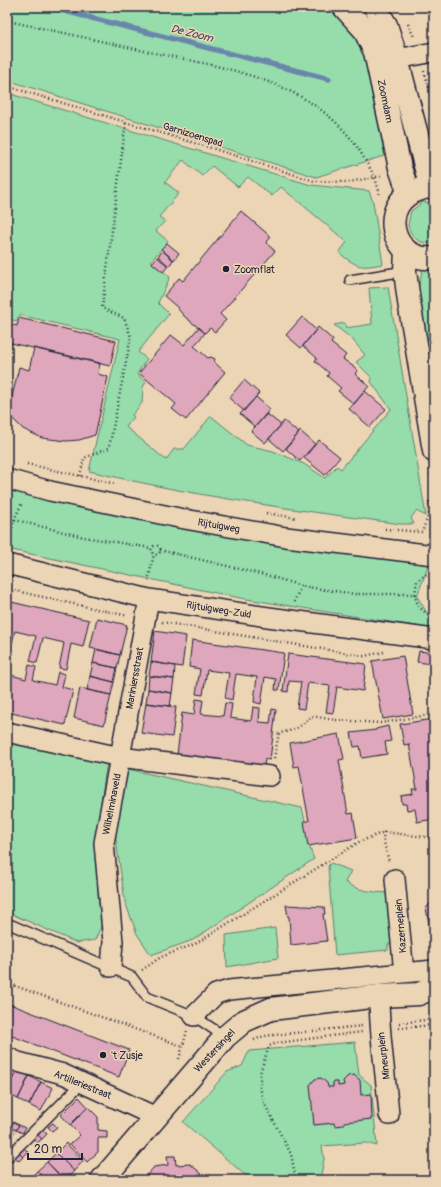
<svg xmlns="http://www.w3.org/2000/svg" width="441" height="1187" font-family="Pangolin,sans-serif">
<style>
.green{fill:#96ddab;stroke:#5c8073}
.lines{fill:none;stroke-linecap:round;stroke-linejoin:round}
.stream{stroke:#6a86ab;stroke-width:5.5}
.building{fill:#dea7bb;stroke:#22223b}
.lane-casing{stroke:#22223b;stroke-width:12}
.street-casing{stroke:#22223b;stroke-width:22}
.secondary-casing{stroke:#22223b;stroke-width:25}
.path{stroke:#22223b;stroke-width:2.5;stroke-dasharray:1 3;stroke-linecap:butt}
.lane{stroke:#ecd5b4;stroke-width:9}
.street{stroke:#ecd5b4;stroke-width:19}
.secondary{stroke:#ecd5b4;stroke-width:22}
.poi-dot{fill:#22223b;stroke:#ecd5b4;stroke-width:1.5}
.labels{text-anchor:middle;stroke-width:3;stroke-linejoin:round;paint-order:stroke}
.street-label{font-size:10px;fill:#22223b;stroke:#ecd5b4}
.poi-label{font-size:10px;fill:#22223b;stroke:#ecd5b4;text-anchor:start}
.water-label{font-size:11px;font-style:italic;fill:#3a4360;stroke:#ecd5b4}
</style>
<rect width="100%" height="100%" fill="#ecd5b4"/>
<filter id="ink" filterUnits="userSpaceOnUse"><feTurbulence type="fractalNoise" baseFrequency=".025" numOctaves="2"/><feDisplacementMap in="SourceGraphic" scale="8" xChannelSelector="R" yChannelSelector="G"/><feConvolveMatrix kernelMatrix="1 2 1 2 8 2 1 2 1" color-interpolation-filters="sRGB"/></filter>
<g filter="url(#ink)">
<path class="green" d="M7,7H323C335,12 347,19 354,30C371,60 379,120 387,155L316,177L7,80Z
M7,93L311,185L369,191L373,202L383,264C359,268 359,268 339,253L347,242L281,187L272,196L248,177L238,187L212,166L202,176L183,160L165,182L179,193L159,217L165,221L156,231L168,241L151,261L170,277L158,303L169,314L138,352L147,359L137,374L146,382L143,387L142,403L132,415L134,417L126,427L166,460L174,449H184L211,416L247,445L273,451L304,464L325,478L337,466L341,469L391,409L371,382L372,378L356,362L365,355L352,339L334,325L345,323L346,328L372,324L369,288L388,287L426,516L416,511L411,518L414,524H401C296,510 192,496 89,471L120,339L20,315L16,321L7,318Z
M423,202L434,203L433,243C419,244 411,238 408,225L411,211Z
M434,266V377L418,288L423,267Z
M7,485L422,560L428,567L417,596L434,625V629L240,598L7,549Z
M7,738L107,761L95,843L104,920L95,940L77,943L7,912Z
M123,768L302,808C306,822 308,848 314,859L193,940L151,955L137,934L125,902L115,833Z
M331,863L351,871L345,882C358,891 372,892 388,893L393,944H388V950L335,955L328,866Z
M275,928L278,958L227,967L226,935Z
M355,1042L359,1075L371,1085L377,1146L366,1143L322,1146L324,1159L320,1180H251L183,1122L227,1072L242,1066L249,1051Z"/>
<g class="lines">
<path class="stream" d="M49,7L329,79"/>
</g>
<path class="building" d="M241,211L271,237L266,243L275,251L220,314L226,320L215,332L210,328L205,333L184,316L178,309V308L164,296L179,278L183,281Z
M167,243L179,253L174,260L161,249Z
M163,251L173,260L169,266L158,256Z
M157,257L168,266L163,272L152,263Z
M302,317L316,330L301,348L286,335Z
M19,318L116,341L110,366L11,343L7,360V323L17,326Z
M199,327L205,333L194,346L208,358L211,357L215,359L214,362L225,372L186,420L172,409L176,404L139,373L171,335L184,345Z
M318,327L333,340L331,343L346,355L343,359L358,370L355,374L369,386L354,404L338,391L341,388L327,376L329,373L315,361L317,358L303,346Z
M34,348L100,363L98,374L108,377L95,435L79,440L66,441L42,438L23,429L8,414L19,367L29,370Z
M244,380L259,393L244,411L229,398Z
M365,391L386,409L370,427L349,409Z
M256,397L270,409L255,427L240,414Z
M267,414L281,425L265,443L251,431Z
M284,421L299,433L283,451L269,439Z
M300,431L315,444L300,461L286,449Z
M319,440L340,457L325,475L304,458Z
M7,601L89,620L83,647L71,644L66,669L59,668L64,643L43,638L37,663L30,661L36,636L15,631L9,656H7Z
M97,618L127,625L120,655L90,648Z
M155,631L186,636L182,667L151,662Z
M192,640L284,653L279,690H275L276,679L265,677L261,704L254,702L257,677L236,674L232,700L225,698L229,673L207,670L203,695L196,694L200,669L189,667Z
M96,649L120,655L117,668L93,663Z
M419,651L434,653L432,664L417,662Z
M288,654L366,664L363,691L337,687L333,713L326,712L330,686L308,683L304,709L297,708L301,682L289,681L288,692L283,691Z
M403,656L413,714L383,719L372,661Z
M151,662L175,666L174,679L149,676Z
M93,663L117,668L114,682L90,676Z
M29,665L36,667L33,680L55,685L58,672L65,674L62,687L73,690L65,725L7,712V674L26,679Z
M90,676L114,682L111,695L87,690Z
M149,676L174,679L172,693L148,689Z
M80,688L111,695L104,725L74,718Z
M148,689L172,693L170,706L146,703Z
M196,699L203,700L201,714L223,716L225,703L232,704L230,718L251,721L253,707L260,708L259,722L270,723L272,709L276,710L270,760L265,759L264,766L177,755L182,713L194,715Z
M146,703L176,707L172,737L141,733Z
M434,719V819L417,822L415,809L407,810L406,804H402L401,796L413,794L412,789H417L409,744L404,745L400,724Z
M388,726L391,741L385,742L387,754L362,758L360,746L354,747L351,733L376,730V729Z
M339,734L344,759L339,760L348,814L353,813L357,838L308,846L304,821H309L299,766L294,767L290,743Z
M434,853V874L431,854Z
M434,900V939H432L426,908Z
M286,905L324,907L325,914H323L327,941L291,945L289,917H288Z
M7,1003L129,1050L119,1077L7,1034Z
M434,1029V1056H433L430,1030Z
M7,1065L17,1070L7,1089Z
M17,1070L29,1076L18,1099L7,1094V1089Z
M354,1075L360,1080L361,1095L371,1094L372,1119L344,1122V1125L335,1126L334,1123L314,1125L310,1085L315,1079L321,1078L327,1083L328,1087H333V1082H338V1086L344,1085L343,1081L348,1076Z
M29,1076L41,1082L29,1105L18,1099Z
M41,1082L53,1088L41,1111L29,1105Z
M79,1097L88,1107L70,1125L61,1115Z
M88,1107L98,1117V1130L107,1131V1138H98V1152L87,1162L70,1144L80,1135L70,1125Z
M13,1122L19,1125L16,1130L10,1127Z
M53,1123L57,1127L52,1131L48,1127Z
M19,1125L25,1128L23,1133L16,1130Z
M43,1130L47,1134L42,1139L38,1135Z
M38,1135L42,1139L37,1143L33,1139Z
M66,1143L83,1161L74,1171L56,1153Z
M24,1148L28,1152L23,1157L19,1153Z
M19,1153L23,1157L19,1161L15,1157Z
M56,1153L74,1171L65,1180L47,1162Z
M167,1156H175L176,1165L190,1164L209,1180H148L145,1177L154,1167L168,1165Z
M47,1162L64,1180H46L37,1171Z
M37,1171L46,1180H28Z"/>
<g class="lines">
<defs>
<path id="lane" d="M350,280L405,271
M7,923L132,977L147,997L194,1016L225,1037
M7,1158L82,1083"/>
<path id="street" d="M397,59L434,52
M7,479L50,491L179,518L286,537L434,555
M7,564L149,599L268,617L434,639
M149,599L120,757L270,776
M7,732L120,757L104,843L113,942L111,967
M395,879L404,973
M379,996C379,1036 386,1076 389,1115
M194,1016L216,994L229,990L434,970
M7,1057L18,1062L63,1074L156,1117"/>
<path id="secondary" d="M344,7L364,29L375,52L400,168L409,194
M375,7L386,25L397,59L431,188
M421,189C377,200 389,263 434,258
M406,251L405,271L409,302L434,451
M102,1180L225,1037L244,1021L271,1009L379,996L419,994L434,987"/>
</defs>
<use href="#lane" class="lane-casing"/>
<use href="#street" class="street-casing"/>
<use href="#secondary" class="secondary-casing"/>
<path class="path" d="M7,21C52,30 96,40 140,50C220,67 314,78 361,153C372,172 376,176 380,197
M408,24L414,37
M424,71L434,105
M7,86L224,152L314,181L349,182L381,176
M27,464L116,484
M430,469L434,492
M80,476L84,458L109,448L131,337L124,318L102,308L126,121
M266,513L296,518
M7,518L84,537L151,548
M385,529L422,532L429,513V502L434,501
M151.5 550a4.5 4.5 0 1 1 9 0a4.5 4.5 0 1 1-9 0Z
M7,547L14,520L22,503
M160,550L273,577L301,586L355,594H415L417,581L428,573
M431,572L434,588
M148,581L154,554
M7,589L128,616
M415,594C416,606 424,613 434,617
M294,602L301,586
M162,622L364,656L384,652
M434,662L431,666L434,686
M274,758L279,733C293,731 301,727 311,716L336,720L381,723L434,714
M384,832L383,838L389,862
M142,970L161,957L195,944L359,842L384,832L434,838
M7,983L182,1046
M399,1023L434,1019
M399,1028L434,1025
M254,1040L264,1036L362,1026
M179,1059L187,1031
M7,1129L15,1132
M294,1180L295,1175L291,1154L264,1103L260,1087V1073L269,1046L277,1043L362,1032"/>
<use href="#lane" class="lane"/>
<use href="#street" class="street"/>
<use href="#secondary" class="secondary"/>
</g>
</g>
<g class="poi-dot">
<circle cx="226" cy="269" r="4"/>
<circle cx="103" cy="1055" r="4"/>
</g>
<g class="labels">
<g class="street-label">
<text transform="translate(386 101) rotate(78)" y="4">Zoomdam</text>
<text transform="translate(193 134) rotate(17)" y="4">Garnizoenspad</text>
<text transform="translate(219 525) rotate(10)" y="4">Rijtuigweg</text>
<text transform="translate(219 609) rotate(9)" y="4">Rijtuigweg-Zuid</text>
<text transform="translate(134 678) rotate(-80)" y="4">Mariniersstraat</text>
<text transform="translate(111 804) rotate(-79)" y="4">Wilhelminaveld</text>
<text transform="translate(400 926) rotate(-95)" y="4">Kazerneplein</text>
<text transform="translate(214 1050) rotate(-47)" y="4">Westersingel</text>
<text transform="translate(383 1056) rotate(-97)" y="4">Mineurplein</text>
<text transform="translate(83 1084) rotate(22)" y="4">Artilleriestraat</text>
</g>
<g class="poi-label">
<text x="234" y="273">Zoomflat</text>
<text x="111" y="1059">'t Zusje</text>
</g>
<g class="water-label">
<text transform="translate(192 33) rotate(14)" y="4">De Zoom</text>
</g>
</g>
<rect width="441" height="1187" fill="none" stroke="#ecd5b4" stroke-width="24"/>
<rect x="12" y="12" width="417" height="1163" fill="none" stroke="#22223b" stroke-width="1.5" filter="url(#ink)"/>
<path d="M28 1153v6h54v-6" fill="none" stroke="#22223b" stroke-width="2"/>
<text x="34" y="1153" font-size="12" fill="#22223b" stroke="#ecd5b4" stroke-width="3" paint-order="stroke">20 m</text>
</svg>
